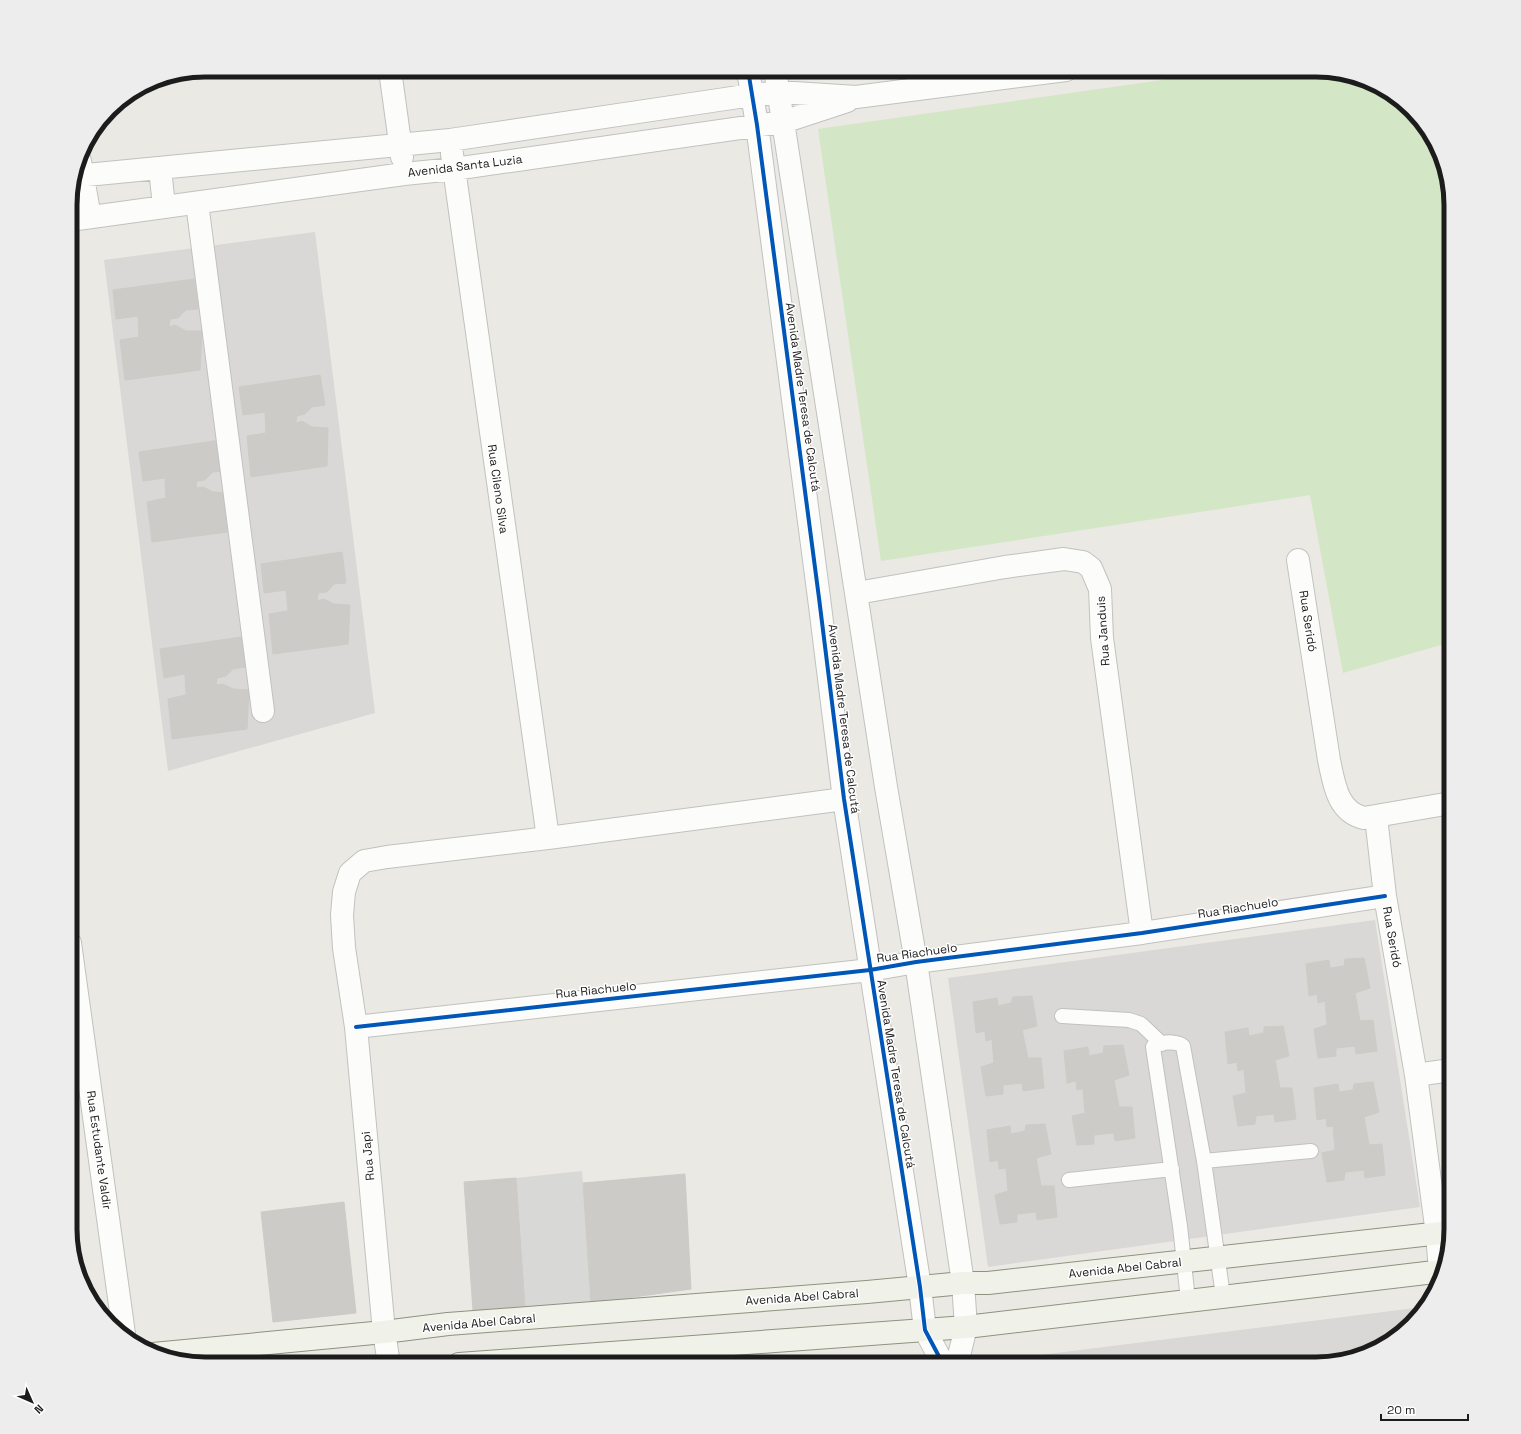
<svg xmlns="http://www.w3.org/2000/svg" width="1521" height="1434" font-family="'Space Grotesk',sans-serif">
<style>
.residential{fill:#d9d8d6}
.religious{fill:#d8d8d6}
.grass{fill:#d3e6c5}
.building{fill:#cdcbc7;stroke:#cdcbc6}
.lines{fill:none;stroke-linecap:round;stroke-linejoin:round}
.service-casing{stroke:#c1c1bf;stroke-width:16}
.minor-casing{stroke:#c1c1bf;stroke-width:24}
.secondary-casing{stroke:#8e927e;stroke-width:24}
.service{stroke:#fcfcfb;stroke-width:14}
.minor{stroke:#fcfcfb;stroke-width:22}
.secondary{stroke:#f0f2e9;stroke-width:22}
.cycleway-casing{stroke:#fff;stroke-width:6}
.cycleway{stroke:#0057b8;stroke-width:4}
.labels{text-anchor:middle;stroke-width:3;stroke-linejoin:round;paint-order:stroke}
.street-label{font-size:12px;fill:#1c1c1c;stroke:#fff}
.rim{fill:none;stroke:#1c1c1c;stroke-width:5}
</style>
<rect width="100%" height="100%" fill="#eae9e4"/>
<path class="residential" d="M315,232L375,713L168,771L104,260Z
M1375,920L1420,1207L988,1267L948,978Z
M1423,1307L1411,1325L1367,1354L1316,1364H993V1361Z"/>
<path class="religious" d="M582,1171L591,1303L525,1307L516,1178Z"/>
<path class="grass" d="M1233,70H1325L1376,84L1412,110L1441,153L1451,196V642L1343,673L1310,495L881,561L818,129Z"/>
<path class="building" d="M194,279L198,309L186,310L178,318L170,319L169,327L175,325L186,331H202L200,370L125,380L120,340L139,337L138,316L116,319L113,290Z
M320,375L325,405L312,407L305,414L297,416L296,423L302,421L312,427L328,428L327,466L251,477L247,436L266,433L265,412L243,415L239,387Z
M221,440L225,471L213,472L205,480L197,481L196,488L203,487L213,492L229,493L227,532L152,542L147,502L166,498L165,478L143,481L139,452Z
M342,552L346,583L334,584L327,592L318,593L317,601L324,599L334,604L350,605L348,644L273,654L269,614L288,611L286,590L264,593L261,564Z
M241,637L246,667L233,669L226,676L217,678L216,685L223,684L233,689L249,690L247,729L172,739L168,699L186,695L185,674L164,678L160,649Z
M1364,958L1370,988L1355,993L1360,1021L1373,1020L1377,1051L1356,1054L1355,1046L1336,1048V1056L1318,1058L1314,1029L1327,1025L1325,1001L1318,1003L1317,994L1309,996L1306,964L1329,960L1330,968L1344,966L1345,959Z
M1032,996L1037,1026L1022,1030L1028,1058H1041L1044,1088L1023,1091L1022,1083L1003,1085V1094L986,1096L981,1067L994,1063L992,1039L986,1041L985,1031L976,1033L973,1002L997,998L998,1006L1011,1003L1013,997Z
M1283,1026L1289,1056L1275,1060L1280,1088H1292L1296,1119L1275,1122L1274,1114L1256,1116L1255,1124L1238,1126L1233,1096L1246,1093L1244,1069L1238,1071L1237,1062L1228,1064L1225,1032L1248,1028L1249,1036L1264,1033V1027Z
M1123,1045L1129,1075L1114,1080L1119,1107H1132L1135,1138L1115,1141L1114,1133L1094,1135V1144L1077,1145L1072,1116L1085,1113L1083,1089L1077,1090L1076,1081L1067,1083L1064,1051L1088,1047L1089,1056L1103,1053L1104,1046Z
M1373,1082L1379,1112L1364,1117L1369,1145L1382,1144L1385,1175L1365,1178L1364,1170L1345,1172L1344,1180L1327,1182L1322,1153L1335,1150L1333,1126L1327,1127L1326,1118L1317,1120L1314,1088L1338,1084L1339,1092L1353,1090L1354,1084Z
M1045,1124L1051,1154L1036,1158L1041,1186H1054L1057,1217L1037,1220L1036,1212L1017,1214V1222L1000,1224L995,1195L1008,1191L1006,1168L999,1169L998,1160L990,1162L987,1130L1010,1126L1011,1134L1025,1131L1026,1125Z
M685,1174L691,1289L591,1303L583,1183Z
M516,1178L525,1307L473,1311L464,1182Z
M344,1202L356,1313L273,1322L261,1212Z
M729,1354L730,1364H689V1357Z
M1284,1356L1303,1364H1281Z"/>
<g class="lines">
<defs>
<path id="service" d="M1062,1016L1129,1020L1141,1024L1162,1044
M1204,1161L1311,1151
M1069,1180L1172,1169
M1188,1300L1180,1226L1153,1047L1155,1044C1163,1043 1176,1040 1183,1046L1204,1161L1223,1296"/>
<path id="minor" d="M390,70L402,157
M748,70L757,125L819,598L844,799L920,1287L925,1330L943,1364
M775,70L886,787L916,962L963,1283L966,1327L957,1364
M452,154L548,838
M80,161L90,217
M160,168L164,207
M76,176L450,140L752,95L779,92L856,97L1066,70
M197,203L263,711
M70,220L404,174L454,169L783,122L847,101
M1298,560L1329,760C1334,783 1337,812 1364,818L1451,803
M857,593L1005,567L1064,559L1083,562L1091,568L1100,589L1102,638L1142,933
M1376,817L1385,896L1416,1075L1437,1234L1440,1271
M70,943L124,1334
M356,1027L870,970L916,962L1142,933L1385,896
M1416,1075L1451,1070
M389,1364L384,1332L356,1027L344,948L342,915L344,892L350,873L364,861L387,857L548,838L844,799"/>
<path id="secondary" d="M153,1354L384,1332L448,1324L867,1292L963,1283H988L1450,1232
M459,1364L966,1327L1443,1271"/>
</defs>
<use href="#service" class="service-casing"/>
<use href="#minor" class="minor-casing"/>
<use href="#secondary" class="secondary-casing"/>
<use href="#service" class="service"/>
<use href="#minor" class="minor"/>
<use href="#secondary" class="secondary"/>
<defs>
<path id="cycleway" d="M748,70L757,125L819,598L844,799L920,1287L925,1330L943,1364
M356,1027L870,970L916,962L1142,933L1385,896"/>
</defs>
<use href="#cycleway" class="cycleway-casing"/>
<use href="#cycleway" class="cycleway"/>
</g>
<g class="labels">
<g class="street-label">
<text transform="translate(465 166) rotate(-7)" y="4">Avenida Santa Luzia</text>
<text transform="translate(803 397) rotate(82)" y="4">Avenida Madre Teresa de Calcutá</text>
<text transform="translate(498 489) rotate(82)" y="4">Rua Cileno Silva</text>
<text transform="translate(1308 621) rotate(81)" y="4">Rua Seridó</text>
<text transform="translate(1103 631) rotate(-94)" y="4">Rua Janduis</text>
<text transform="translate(844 719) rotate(83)" y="4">Avenida Madre Teresa de Calcutá</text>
<text transform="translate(1238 908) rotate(-9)" y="4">Rua Riachuelo</text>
<text transform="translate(1392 937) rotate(80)" y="4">Rua Seridó</text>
<text transform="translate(917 953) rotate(-8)" y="4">Rua Riachuelo</text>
<text transform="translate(596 990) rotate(-6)" y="4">Rua Riachuelo</text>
<text transform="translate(896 1074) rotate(81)" y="4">Avenida Madre Teresa de Calcutá</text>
<text transform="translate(99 1150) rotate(82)" y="4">Rua Estudante Valdir</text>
<text transform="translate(368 1156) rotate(-95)" y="4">Rua Japi</text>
<text transform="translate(1125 1268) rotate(-6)" y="4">Avenida Abel Cabral</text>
<text transform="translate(802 1297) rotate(-4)" y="4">Avenida Abel Cabral</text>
<text transform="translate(479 1323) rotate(-5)" y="4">Avenida Abel Cabral</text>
</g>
</g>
<path d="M0 0H1521V1434H0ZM205 77H1316A128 128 0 0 1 1444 205V1229A128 128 0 0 1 1316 1357H205A128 128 0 0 1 77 1229V205A128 128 0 0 1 205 77Z" fill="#ededed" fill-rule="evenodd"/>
<path class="rim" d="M205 77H1316A128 128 0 0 1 1444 205V1229A128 128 0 0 1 1316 1357H205A128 128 0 0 1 77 1229V205A128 128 0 0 1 205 77Z"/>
<g transform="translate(32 1402) rotate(135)" stroke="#ffffff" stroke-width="3" paint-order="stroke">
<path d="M0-3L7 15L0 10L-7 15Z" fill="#1c1c1c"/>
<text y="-6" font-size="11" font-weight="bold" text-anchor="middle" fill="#1c1c1c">N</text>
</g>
<path d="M1381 1414v6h87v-6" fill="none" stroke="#1c1c1c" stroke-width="2"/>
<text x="1387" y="1414" font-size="12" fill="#1c1c1c" stroke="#ffffff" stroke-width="3" paint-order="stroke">20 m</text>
</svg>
